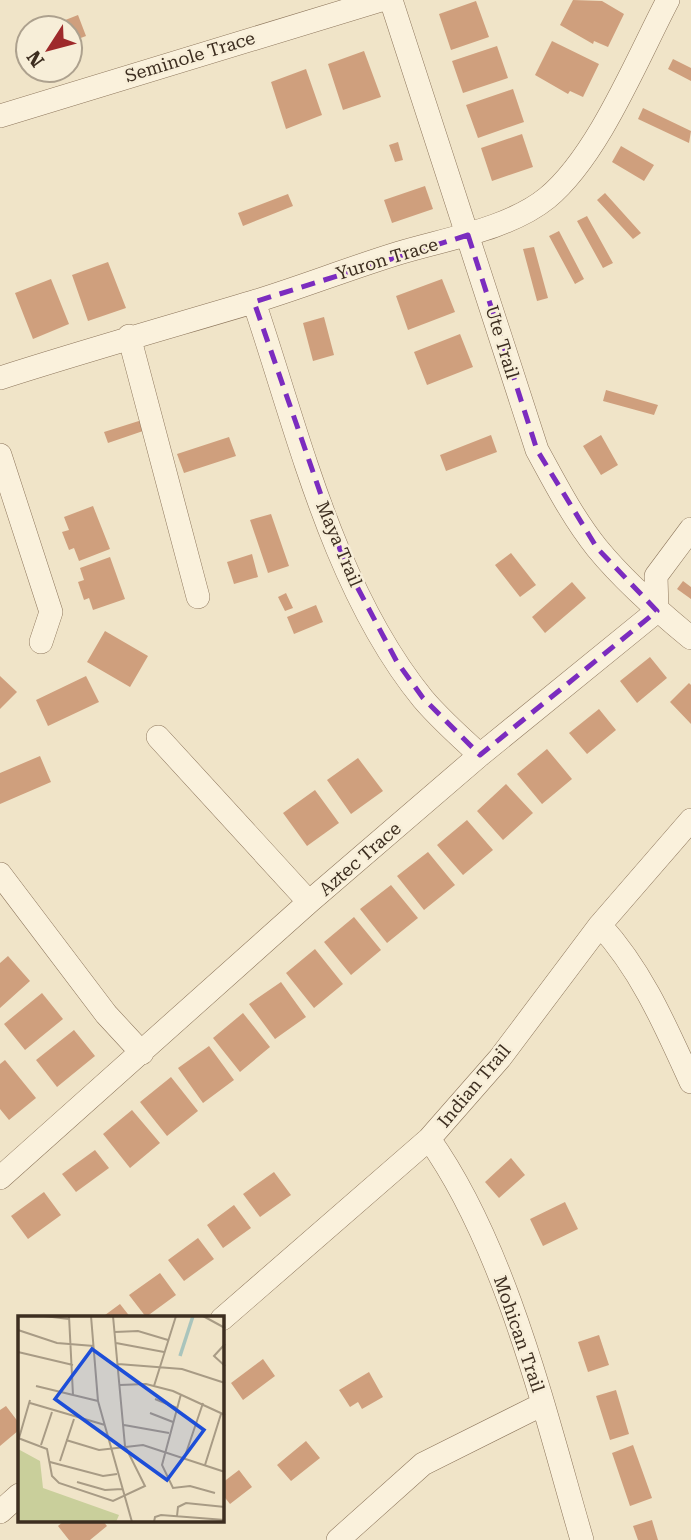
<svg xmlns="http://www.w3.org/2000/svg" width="691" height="1540" font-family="'Roboto Serif',serif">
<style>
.building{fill:#cf9f7d}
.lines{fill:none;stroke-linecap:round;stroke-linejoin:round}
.minor-casing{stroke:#8d765c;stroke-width:24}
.minor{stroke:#faf1dc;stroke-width:23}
.marked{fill:none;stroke:#7b2cbf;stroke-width:5;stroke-dasharray:14 9;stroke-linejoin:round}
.labels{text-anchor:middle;stroke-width:5;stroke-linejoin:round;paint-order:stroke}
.street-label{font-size:18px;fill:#3d2e20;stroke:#f7eed8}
.inset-river{fill:none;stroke:#a9c4bc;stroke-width:3.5}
.inset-road{fill:none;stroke:#a89b85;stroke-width:2}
.view{fill:#1d4ed8;fill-opacity:0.15;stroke:#1d4ed8;stroke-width:3.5}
.inset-edge{fill:none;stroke:#3d2e20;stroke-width:3.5}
</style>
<rect width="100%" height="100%" fill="#f0e4c8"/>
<path class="building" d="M573,0L602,1L624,14L608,47L594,41L593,44L560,25Z
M476,1L489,37L451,50L439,14Z
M78,15L86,36L70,42V28H45Z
M552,41L599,64L583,97L570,91L568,94L535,75Z
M497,46L508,78L463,93L452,61Z
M364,51L381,97L343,110L328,64Z
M673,59L691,68V81L668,69Z
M306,69L322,115L286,129L271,82Z
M513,89L524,122L478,138L466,105Z
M643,108L691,131L689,143L638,119Z
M522,134L533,167L492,181L481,148Z
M398,142L403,160L395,162L389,145Z
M621,146L654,165L644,181L612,162Z
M425,186L433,209L392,223L384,200Z
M605,193L641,233L633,239L597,200Z
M288,194L293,206L243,226L238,213Z
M587,216L613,263L603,268L577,221Z
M559,231L584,279L575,284L549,236Z
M534,247L548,298L537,301L523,249Z
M108,262L126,308L88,321L72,275Z
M51,279L69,324L33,339L15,293Z
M442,279L455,312L408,330L396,296Z
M324,317L334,355L313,361L303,323Z
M460,334L473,367L427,385L414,352Z
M606,390L658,405L654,415L603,401Z
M142,420L146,430L108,443L104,432Z
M491,435L497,452L446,471L440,455Z
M601,435L618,465L601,475L583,446Z
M229,437L236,456L184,473L177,454Z
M93,506L110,549L79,561L74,548L69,550L62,532L69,530L64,517Z
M271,514L289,566L268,573L250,520Z
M511,553L536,585L520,597L495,565Z
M252,554L258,577L234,584L227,562Z
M110,557L125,599L93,610L89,598L84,600L78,582L84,580L80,568Z
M683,581L691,587V599L677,589Z
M572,582L586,598L545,633L532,617Z
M286,593L293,608L285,611L278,597Z
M316,605L323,622L294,634L287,617Z
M105,631L148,656L130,687L87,662Z
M650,657L667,678L637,703L620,681Z
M0,676L17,692L0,709Z
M86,676L99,702L48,726L36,700Z
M689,683L691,685V724L670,702Z
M599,709L616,730L587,754L569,733Z
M547,749L572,779L542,804L517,774Z
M40,756L51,782L0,804V773Z
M358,758L383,791L351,814L327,780Z
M506,784L533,813L503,840L477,811Z
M315,790L339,823L307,846L283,813Z
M467,820L493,850L463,875L437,845Z
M428,852L455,885L424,910L397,876Z
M391,885L418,918L387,943L360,909Z
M354,917L381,950L351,975L324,942Z
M315,949L343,984L314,1008L286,973Z
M8,956L30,981L0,1008V963Z
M281,982L306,1017L275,1039L249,1004Z
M42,993L63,1019L25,1050L4,1024Z
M243,1013L270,1047L240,1072L213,1038Z
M74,1030L95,1056L57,1087L36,1060Z
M209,1046L234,1080L203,1103L178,1068Z
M5,1060L36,1098L9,1120L0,1109V1064Z
M171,1077L198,1111L167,1136L140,1102Z
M132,1110L160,1143L130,1168L103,1134Z
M95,1150L109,1168L76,1192L62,1174Z
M511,1158L525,1175L499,1198L485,1182Z
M274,1172L291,1195L260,1217L243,1194Z
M44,1192L61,1215L28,1239L11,1216Z
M565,1202L578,1229L543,1246L530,1219Z
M234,1205L251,1228L223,1248L207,1225Z
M198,1238L214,1259L184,1281L168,1260Z
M160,1273L176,1295L146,1317L129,1295Z
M120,1304L131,1318H101Z
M599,1335L609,1365L588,1372L578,1342Z
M263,1359L275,1376L243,1400L231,1383Z
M369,1372L383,1397L362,1409L358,1402L350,1407L339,1390Z
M616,1390L629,1434L610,1440L596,1396Z
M6,1406L19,1423V1430L0,1446V1410Z
M306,1441L320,1458L291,1481L277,1465Z
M633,1445L652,1498L630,1506L612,1453Z
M239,1470L252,1487L230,1504L222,1494V1483Z
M652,1520L658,1540H638L633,1526Z
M64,1521H103L107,1526L90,1540H69L58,1526Z"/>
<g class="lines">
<defs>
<path id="minor" d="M391,0L537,450C555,483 573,518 597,548C624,581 658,611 691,638
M0,116L381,0
M254,302C298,432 334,590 423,699C440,719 460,737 480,755
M129,336L198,597
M0,378C84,351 169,327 253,302C302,287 350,268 399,253C445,239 509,229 547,198C598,156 637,59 668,0
M0,455L51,612L41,642
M158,737L309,902
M0,874L106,1014L142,1053
M600,925C642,971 665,1025 691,1082
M429,1139C506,1247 545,1413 582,1540
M0,1178L309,902L480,755L657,611L656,576L691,529
M222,1319L429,1139L500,1058L600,925L691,820
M0,1512L19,1495
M338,1540L423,1464L543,1404"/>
</defs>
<use href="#minor" class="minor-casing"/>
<use href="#minor" class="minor"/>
</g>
<path class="marked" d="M468,235L537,450L597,548L657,611L480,755L423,698L397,662L345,564L254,302Z"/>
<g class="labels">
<g class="street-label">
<text transform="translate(190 57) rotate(-17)" y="6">Seminole Trace</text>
<text transform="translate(387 259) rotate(-17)" y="6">Yuron Trace</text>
<text transform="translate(502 342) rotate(73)" y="6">Ute Trail</text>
<text transform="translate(339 544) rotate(67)" y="6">Maya Trail</text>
<text transform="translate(360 859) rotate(-41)" y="6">Aztec Trace</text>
<text transform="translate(474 1086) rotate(-50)" y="6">Indian Trail</text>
<text transform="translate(519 1334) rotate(71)" y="6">Mohican Trail</text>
</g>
</g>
<g transform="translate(18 1316)">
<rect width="206" height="206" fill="#f0e4c8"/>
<path d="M0,133L22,145L25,172L101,199L98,206H0Z" fill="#c9cf9b"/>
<path class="inset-river" d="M162,40L175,0"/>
<path class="inset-road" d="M26,0L51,3M51,0L55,79M73,0L80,85L114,206M185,0L207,12M0,14L39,27L76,30M97,16L120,15L150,24M98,27L146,36M207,28L196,40L207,50M0,36L55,49M100,48L164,53L207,67M102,69L128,68L155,75L207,99M18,70L80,85M136,70L158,0M163,78L144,149L155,172L172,170L197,177M137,83L159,92M12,87L87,109M132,97L155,106M106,109L151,117M0,122L29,133L34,160L41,167L95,185L127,170L107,130L95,0M1,122L12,84M48,124L81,134L125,129L207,156M23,129L34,96M166,143L185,87M42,145L56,103M32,146L85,160L99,158M187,149L203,98M59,166L87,174L104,173M159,200L160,191L168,187L207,191M136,206L137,201L143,199L207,204"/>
<path class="view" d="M74,33L186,114L149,164L37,83Z"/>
<rect width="206" height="206" class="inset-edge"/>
</g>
<g transform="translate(49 49) rotate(234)"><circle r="33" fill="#f7eed8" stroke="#ada18e" stroke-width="2"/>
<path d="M0-5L12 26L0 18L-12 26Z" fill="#9e2a2b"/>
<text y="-10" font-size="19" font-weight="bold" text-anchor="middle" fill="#3d2e20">N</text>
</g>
</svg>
